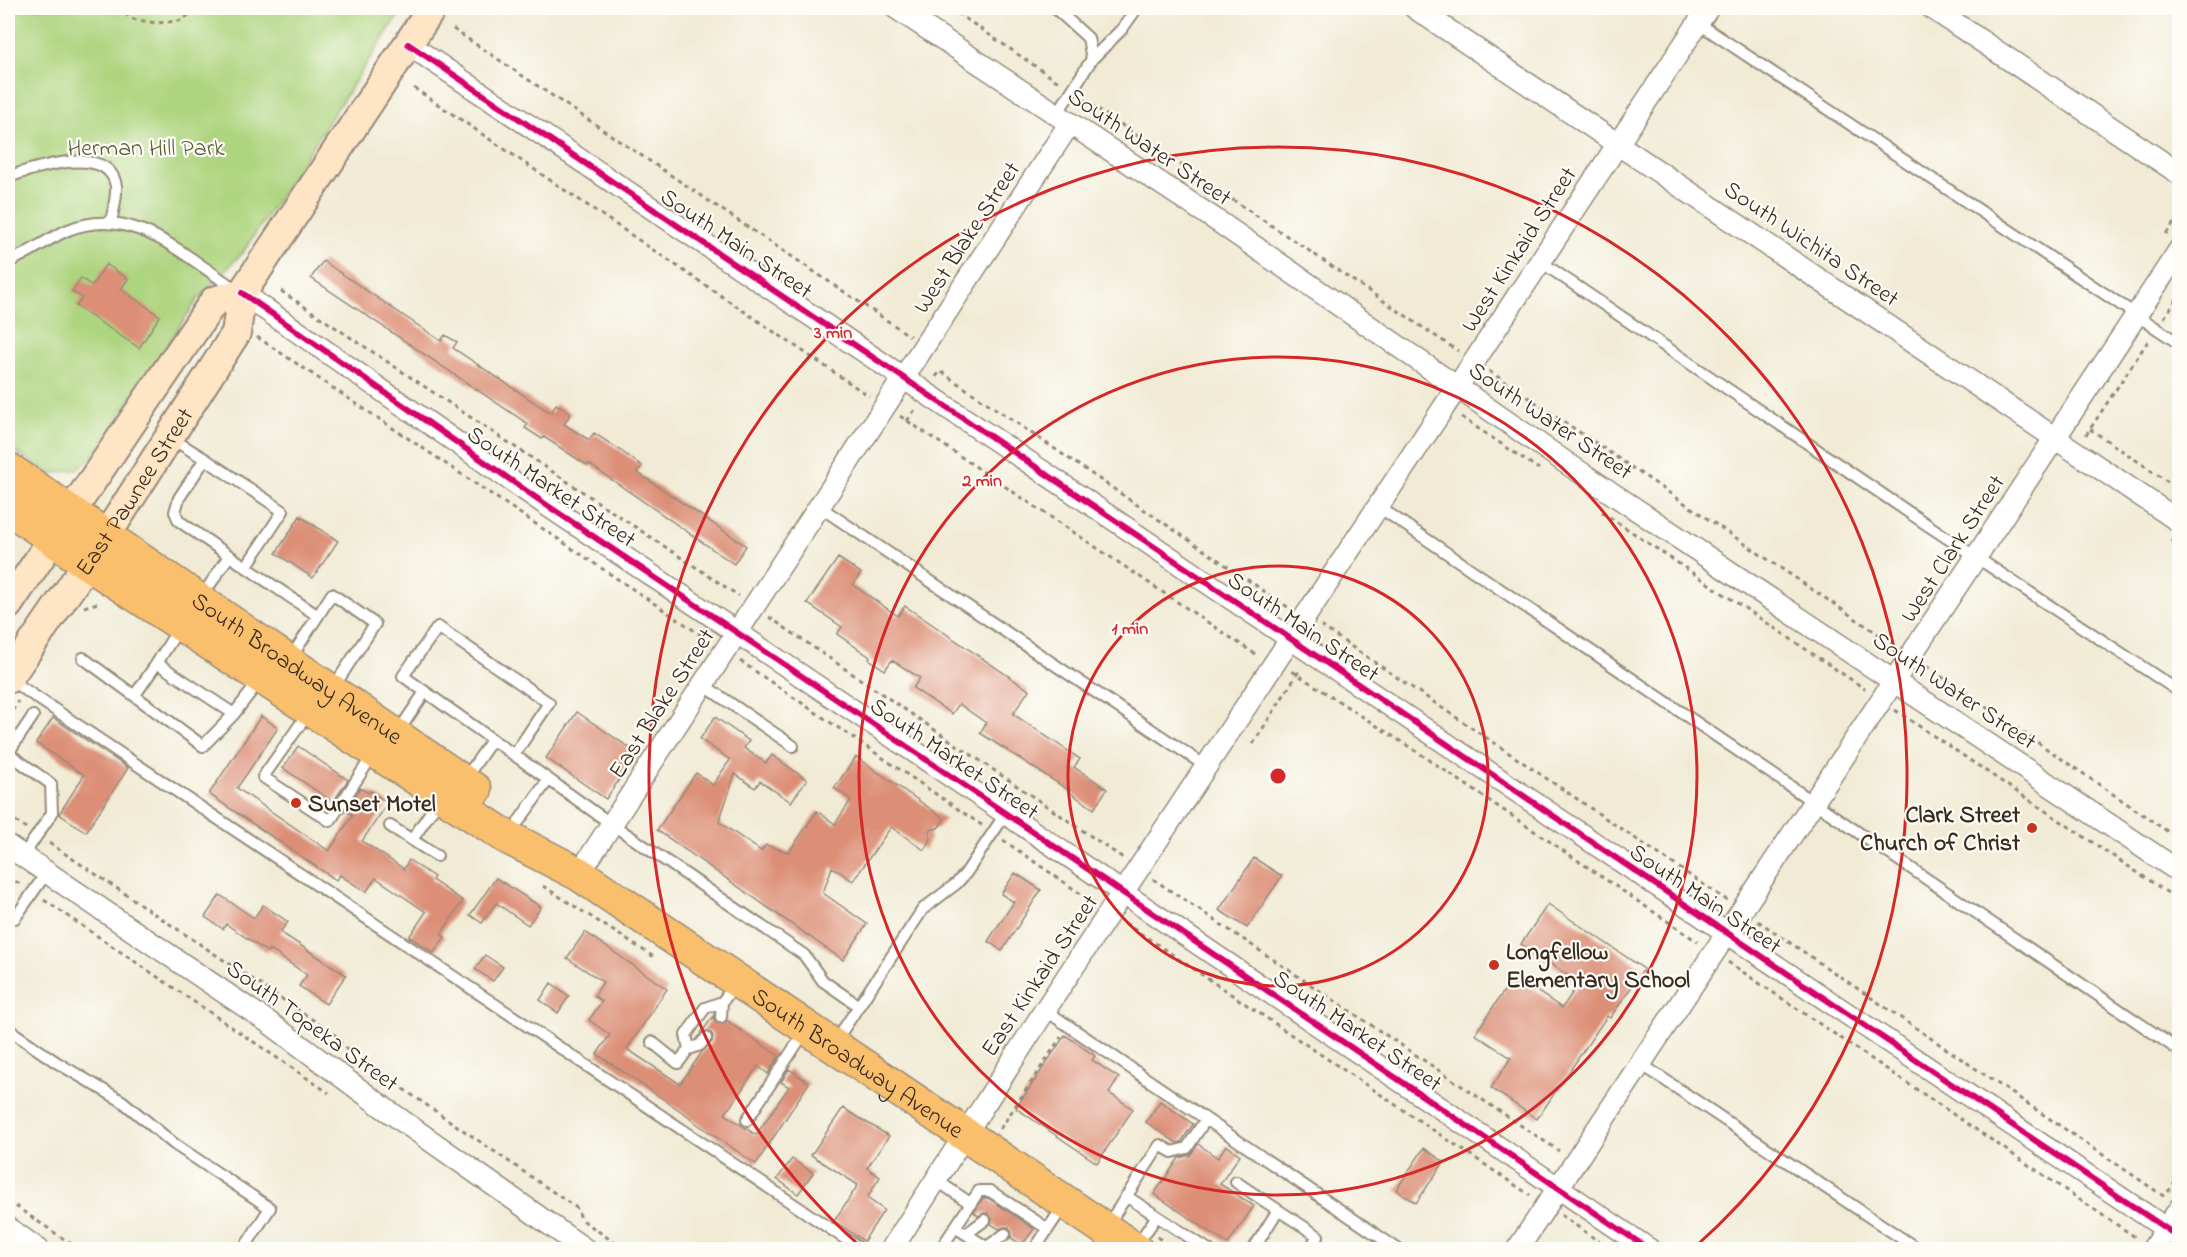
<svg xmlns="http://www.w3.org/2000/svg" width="2187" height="1257" font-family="'Indie Flower',sans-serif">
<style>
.green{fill:#add47e;stroke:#747f4e;stroke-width:1.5}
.building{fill:#dc8e76}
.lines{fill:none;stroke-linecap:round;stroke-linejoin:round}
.lane-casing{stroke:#968a7a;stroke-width:14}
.street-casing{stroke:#968a7a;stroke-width:24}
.secondary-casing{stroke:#968a7a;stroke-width:32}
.primary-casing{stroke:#968a7a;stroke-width:36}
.path{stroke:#968a7a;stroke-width:3;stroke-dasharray:4.5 4.5;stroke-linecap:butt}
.lane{stroke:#fff;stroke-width:10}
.street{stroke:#fff;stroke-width:21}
.secondary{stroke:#fde5c5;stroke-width:28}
.primary{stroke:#f9bf6d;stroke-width:33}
.cycleway-casing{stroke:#fdfcf7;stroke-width:10}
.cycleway{stroke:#d6006c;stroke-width:6}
.ring{fill:none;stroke:#d62828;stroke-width:3}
.poi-dot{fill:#c8321e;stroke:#fdfcf7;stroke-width:2}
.labels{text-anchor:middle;stroke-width:4.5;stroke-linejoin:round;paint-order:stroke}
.street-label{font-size:24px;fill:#3b2a1e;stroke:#fdfcf7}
.park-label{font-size:24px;fill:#5d5d3b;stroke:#fdfcf7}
.poi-label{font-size:24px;font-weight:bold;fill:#3b2a1e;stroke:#fdfcf7;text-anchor:start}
.centre{fill:#d62828;stroke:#fdfcf7;stroke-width:3}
.ring-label{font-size:18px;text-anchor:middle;font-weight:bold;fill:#d62828;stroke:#fdfcf7;stroke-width:4.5;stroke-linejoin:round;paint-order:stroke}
</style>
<rect width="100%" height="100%" fill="#fdfcf7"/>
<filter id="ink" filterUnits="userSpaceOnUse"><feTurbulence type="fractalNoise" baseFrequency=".0167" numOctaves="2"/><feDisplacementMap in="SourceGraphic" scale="12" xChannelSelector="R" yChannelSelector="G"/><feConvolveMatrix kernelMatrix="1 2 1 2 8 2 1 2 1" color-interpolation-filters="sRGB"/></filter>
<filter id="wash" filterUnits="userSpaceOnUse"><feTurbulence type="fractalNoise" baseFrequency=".008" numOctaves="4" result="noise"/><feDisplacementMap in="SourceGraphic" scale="24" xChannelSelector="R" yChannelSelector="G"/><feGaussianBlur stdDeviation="1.35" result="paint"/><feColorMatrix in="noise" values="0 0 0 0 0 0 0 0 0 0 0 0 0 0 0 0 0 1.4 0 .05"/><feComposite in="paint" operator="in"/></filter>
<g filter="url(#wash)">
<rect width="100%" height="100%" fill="#f1ebd5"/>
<path class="green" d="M8,8H403L244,251L198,299L91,459L77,469L50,474L8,447Z"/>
<g id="blocks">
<path class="building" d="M323,261L441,341L445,335L457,342L453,348L540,406L551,413L556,404L571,413L564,424L589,440L594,433L614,446L642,466L637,472L746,546L734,564L589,464L588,466L544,437L542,439L525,428L528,424L311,278Z
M106,264L128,279L121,289L160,316L139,348L76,306L82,298L72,291L81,278L92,286Z
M300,516L338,541L313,578L276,553Z
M838,558L861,573L853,585L898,616L905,606L1029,690L1013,714L1080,759L1074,767L1107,789L1094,809L1069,792L1070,791L980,733L986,723L959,704L952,714L913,688L920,678L892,660L885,670L869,659L870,657L837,634L842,627L807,603Z
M577,712L637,753L606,799L546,758Z
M261,716L278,728L237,788L329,851L353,815L346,811L360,788L368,793L370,791L388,803L362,841L404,869L409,860L434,877L432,880L463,901L441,934L445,937L434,953L409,937L426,912L376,878L366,892L340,875L336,880L209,794Z
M715,717L749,741L744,748L766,763L772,755L807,780L791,802L760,781L755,788L735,774L719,822L761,851L766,845L789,852L817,811L835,824L851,800L834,788L856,757L945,819L938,828L930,830V839L924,850L891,827L853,881L832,867L823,893L867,924L843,960L657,830L696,773L713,785L730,760L700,739Z
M53,718L128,768L86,832L59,814L84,775L36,743Z
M298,746L348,780L333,802L283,768Z
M1254,858L1282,876L1247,928L1219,910Z
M1015,873L1041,890L1002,951L988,941L1014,902L1001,894Z
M496,878L541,907L528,925L496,903L482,923L470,915Z
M220,895L254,918L263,905L288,922L280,932L346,975L326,1004L299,986L307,975L269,949L267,952L226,924L223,929L205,917Z
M1548,904L1644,969L1610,1018L1607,1016L1537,1119L1491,1088L1511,1058L1475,1034L1514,976L1562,1008L1579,983L1521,944Z
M585,932L667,989L627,1049L680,1084L702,1052L712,1042L713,1036L711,1033L707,1031L702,1032L714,1015V1020L717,1023L724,1024L727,1021L779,1056L768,1074L758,1066L725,1114L756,1135L789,1087L781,1082L789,1069L809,1083L756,1164L690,1119L691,1118L597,1054L610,1035L589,1020L602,1001L594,996L603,982L567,958Z
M485,955L503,967L493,981L475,969Z
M551,983L569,996L558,1013L540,1000Z
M1065,1035L1095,1056L1092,1060L1119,1078L1109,1093L1133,1109L1097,1163L1016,1108Z
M1160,1101L1193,1124L1181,1142L1177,1143L1146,1122Z
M843,1108L889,1136L867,1168L880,1177L867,1198L884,1210L864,1241L834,1221L858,1185L811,1155Z
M1198,1144L1218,1158L1226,1145L1240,1155L1220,1184L1254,1206L1228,1244L1154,1194L1179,1158L1190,1155Z
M1424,1148L1444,1162L1416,1203L1396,1190Z
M792,1159L813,1173L798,1194L777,1179Z
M983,1198H988L1034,1229L1022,1245L1011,1238L1012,1233L1009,1227H1004L999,1229L991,1224L992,1219L988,1213H984L978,1216L974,1212Z"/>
</g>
</g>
<g filter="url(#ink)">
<use href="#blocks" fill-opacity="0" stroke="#968a7a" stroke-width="1.5"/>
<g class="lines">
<defs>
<path id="lane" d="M1055,8L1088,38L1092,59
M1698,23L2180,344
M1057,114L1092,59L1122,29L1137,8
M8,177C32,169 109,142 116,186C117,198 113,210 111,223
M8,262C29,254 47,239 68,230C134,203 186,258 237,290
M1541,262L1926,524L2180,692
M169,437L205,459
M820,507L1207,767
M1379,507L2180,1051
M246,567L283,511L205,459L179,498L175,512L179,521C225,553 271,584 318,616
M201,598L229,556
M179,628L157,663L234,714L260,680
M83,658L203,746L234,714
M290,659L332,594L375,624L333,688
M9,679L862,1250
M702,684L793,746
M135,695L157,663
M309,712L263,777L330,821L374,753
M398,732L425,692
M514,755L549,703L438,627L403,676L600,816L804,955L823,981L859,1006
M465,779L492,740
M519,821L548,780
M390,826L412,840
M23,856L52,813L51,784L8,753L33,716
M437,856L412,840L440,798
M8,913L15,918L47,872
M1045,1010L1399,1250
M721,1017L722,1002
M8,1029L56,1062L122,1101L174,1144L270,1208L243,1250
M652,1042L678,1063L689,1049L686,1035L705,1008L722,1002L735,985
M835,1042L923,909L956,884L966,873L1006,813
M689,1049L700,1045L706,1038
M1641,1064L1919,1250
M747,1120L805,1031
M936,1180L970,1203
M1236,1182L1278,1210
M1126,1196L1209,1250
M1107,1226L1160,1145L1172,1152L1187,1148L1206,1119
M955,1227L991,1250
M966,1234L985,1220
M1136,1246L1157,1216
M987,1247L1005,1234
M940,1250L979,1191H990L1048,1229
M1034,1250L1064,1205
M1253,1250L1278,1210L1318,1236L1309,1250"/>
<path id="street" d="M896,8L1219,222L1568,464L2180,872
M1415,8L2180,522
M1932,8L2180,174
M408,44L2180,1238
M242,293L548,506L918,754L1650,1250
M8,846L271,1024L384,1108L586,1250
M579,874L1070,123
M8,1228L39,1250
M891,1250L1045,1010L1708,8
M1517,1250L2180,249
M2152,1250L2180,1208"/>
<g id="secondary">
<path d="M8,605L214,301L242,293"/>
<path id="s1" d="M8,679L106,536L236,333L242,293L432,8"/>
</g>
<g id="primary">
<path id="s2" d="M8,469L475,790"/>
<path id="s3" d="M8,507L87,563L505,836L579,874L1136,1250"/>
</g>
</defs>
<use href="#lane" class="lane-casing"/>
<use href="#street" class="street-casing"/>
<use href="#secondary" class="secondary-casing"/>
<use href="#primary" class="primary-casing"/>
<path class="path" d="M8,8H23
M118,8L132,19L156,23L179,21L201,8
M950,8L1060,83
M453,29L910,336
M414,88L869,396
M1083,99L1458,351
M2166,234L2180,215
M281,291L739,596
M2164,318L2180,294
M257,337L710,641
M1489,371L1896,646
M936,377L940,371L1289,608
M900,416L1258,656
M1461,417L1539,469
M907,421L916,408
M2090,429L2180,490
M2086,435L2150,338
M1602,512L1865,689
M2171,540L2180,545
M84,607L101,602
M769,617L1123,858
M1321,626L1728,901
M740,661L983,826
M1926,666L2180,840
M1292,671L1428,759L1698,942
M1895,710L2180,901
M8,719L18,701
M1253,744L1301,668
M8,816L26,828
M1003,840L1094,903
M49,843L334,1034L348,1051L578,1209L581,1219L625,1250
M8,876L21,885
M1153,879L1559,1151
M543,886L654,957
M44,900L329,1093
M1758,921L2165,1197
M1125,923L1530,1195
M1728,962L2138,1239
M1000,1129L1061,1037
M2168,1192L2180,1174
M8,1201L80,1250
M1561,1215L1611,1250
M1157,1237L1176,1250"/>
<use href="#lane" class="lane"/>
<use href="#street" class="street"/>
<use href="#secondary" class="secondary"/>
<use href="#primary" class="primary"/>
<defs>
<path id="cycleway" d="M408,44L2180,1238
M242,293L548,506L918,754L1650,1250"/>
</defs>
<use href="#cycleway" class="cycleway-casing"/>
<use href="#cycleway" class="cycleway"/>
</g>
</g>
<g class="ring">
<circle cx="1278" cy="776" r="210"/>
<circle cx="1278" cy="776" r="419"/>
<path d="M861 1247A629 629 0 1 1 1695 1247"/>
</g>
<g class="poi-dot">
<circle cx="296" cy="803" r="6"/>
<circle cx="2032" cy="828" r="6"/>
<circle cx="1494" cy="965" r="6"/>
</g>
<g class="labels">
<g class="street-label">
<text transform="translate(1150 146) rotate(34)" y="8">South Water Street</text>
<text transform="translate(966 237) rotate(-57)" y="8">West Blake Street</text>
<text transform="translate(737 243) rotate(34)" y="8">South Main Street</text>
<text transform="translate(1812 243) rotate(34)" y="8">South Wichita Street</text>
<text transform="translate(1518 249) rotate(-57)" y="8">West Kinkaid Street</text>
<text transform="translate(1551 420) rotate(34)" y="8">South Water Street</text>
<text transform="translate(552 486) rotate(34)" y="8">South Market Street</text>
<text dy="8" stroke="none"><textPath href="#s1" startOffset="226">East Pawnee Street</textPath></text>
<text transform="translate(1952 548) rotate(-57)" y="8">West Clark Street</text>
<text transform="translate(1304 626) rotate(34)" y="8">South Main Street</text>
<text dy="8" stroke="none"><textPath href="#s2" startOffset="351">South Broadway Avenue</textPath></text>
<text transform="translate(1955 690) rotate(34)" y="8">South Water Street</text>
<text transform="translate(661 703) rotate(-57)" y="8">East Blake Street</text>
<text transform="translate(955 758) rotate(34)" y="8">South Market Street</text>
<text transform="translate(1706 898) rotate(34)" y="8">South Main Street</text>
<text transform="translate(1039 975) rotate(-56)" y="8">East Kinkaid Street</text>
<text transform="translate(313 1025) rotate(36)" y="8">South Topeka Street</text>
<text transform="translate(1358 1030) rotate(34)" y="8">South Market Street</text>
<text dy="8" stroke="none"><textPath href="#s3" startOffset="1016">South Broadway Avenue</textPath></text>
</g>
<g class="park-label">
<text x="146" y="155">Herman Hill Park</text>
</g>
<g class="poi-label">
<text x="308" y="811">Sunset Motel</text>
<text x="2020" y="822" text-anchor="end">Clark Street<tspan x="2020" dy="28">Church of Christ</tspan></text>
<text x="1506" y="959">Longfellow<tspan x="1506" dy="28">Elementary School</tspan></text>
</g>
</g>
<circle cx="1278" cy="776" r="9" class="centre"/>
<g class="ring-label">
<text x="833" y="338">3 min</text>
<text x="982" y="486">2 min</text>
<text x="1130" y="634">1 min</text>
</g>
<rect width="2187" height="1257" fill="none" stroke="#fdfcf7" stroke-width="30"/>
</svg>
